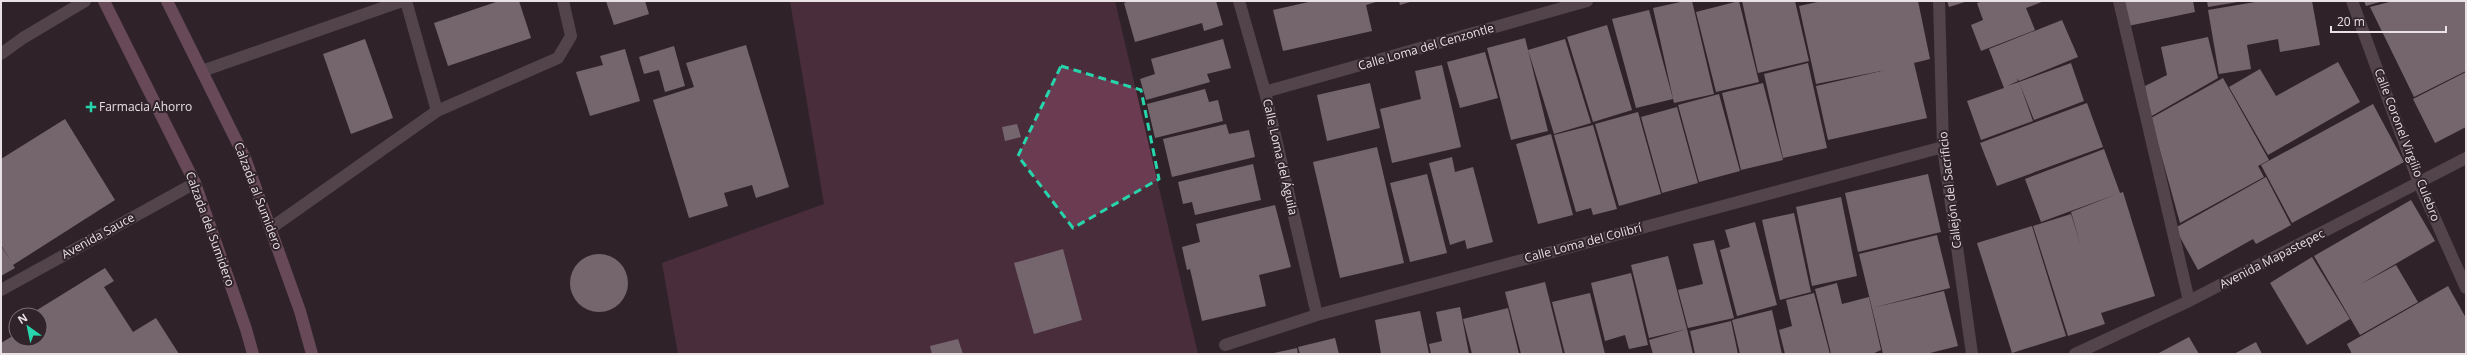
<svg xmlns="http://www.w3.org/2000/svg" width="2467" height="355" font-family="'Open Sans',sans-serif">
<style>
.green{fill:#6b3b51}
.building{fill:#cab8bf}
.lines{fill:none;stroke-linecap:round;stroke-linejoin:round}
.minor{stroke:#7f6e75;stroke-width:12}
.major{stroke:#aa788e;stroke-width:12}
.marked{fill:none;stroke:#27d5ad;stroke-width:3;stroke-dasharray:8 5;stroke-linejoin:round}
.poi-dot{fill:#27d5ad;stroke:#302329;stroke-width:1.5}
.labels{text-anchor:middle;stroke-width:4;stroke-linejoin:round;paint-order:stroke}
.street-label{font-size:12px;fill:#eae1e4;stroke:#302329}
.poi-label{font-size:12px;fill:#eae1e4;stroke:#302329;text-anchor:start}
</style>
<rect width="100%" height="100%" fill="#302329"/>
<path class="green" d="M790,1H1115L1198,354H678L662,263L824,204Z"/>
<path class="building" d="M499,1H519L531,38L448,66L434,23Z
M606,1H645L649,14L614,25Z
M1129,1H1216L1223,25L1204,31L1202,23L1135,42L1124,3Z
M1313,1H1379L1366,5L1372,31L1283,51L1273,10Z
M1399,1H1413L1400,5Z
M1685,1H1692L1714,94L1674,103L1653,8Z
M1739,1L1759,82L1716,92L1696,12Z
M1742,1H1795L1809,61L1758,73Z
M1822,1H1918L1930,59L1914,63L1927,118L1828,140L1816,86L1886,70L1816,84L1799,6Z
M1947,1H1968L1949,7Z
M1983,1H2044L2026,8L2035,30L1981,51L1971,25L1983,20L1977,3Z
M2124,1H2193L2195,12L2128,26Z
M2207,1H2238V2L2208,7Z
M2261,1H2312L2320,45L2280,52L2278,39L2247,45L2251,69L2219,74L2208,10Z
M2364,1H2383L2366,6Z
M2393,1H2466V71L2414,97L2370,7Z
M1649,10L1673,99L1636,108L1612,19Z
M2062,20L2078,57L2019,81L2017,78L2018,81L2007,86L2019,82L2033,121L1981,140L1967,101L2004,88L1989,49Z
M1607,25L1632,110L1593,122L1567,37Z
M2208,37L2218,78L2150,117L2145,86L2167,75L2161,47Z
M1525,38L1548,131L1511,140L1487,48Z
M365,39L393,118L351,134L323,54Z
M1223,39L1231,68L1207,74L1210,82L1146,100L1140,79L1155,74L1151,59Z
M1565,39L1591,123L1554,134L1528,50Z
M746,45L789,187L756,198L752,185L724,193L728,206L689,218L653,100L694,87L686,63Z
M674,46L685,86L665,92L659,70L644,74L639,57Z
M625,49L640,101L590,116L576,72L603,65L600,56Z
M1485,52L1498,98L1460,108L1447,62Z
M2338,62L2360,102L2268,155L2229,87L2260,69L2276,96Z
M1808,63L1827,148L1783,158L1764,74Z
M2071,63L2084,101L2034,120L2019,82Z
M1442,65L1461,147L1392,163L1380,109L1421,99L1415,71Z
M2466,72V127L2435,143L2413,99Z
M2223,78L2269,160L2258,166L2264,177L2180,223L2151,118Z
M1370,83L1380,128L1327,141L1317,95Z
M1763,83L1783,160L1741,170L1722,93Z
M1205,89L1209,102L1218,100L1223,121L1155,138L1147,104Z
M1719,94L1740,171L1699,182L1678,105Z
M2087,103L2103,147L1997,186L1980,143Z
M2373,104L2404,162L2292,223L2261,165Z
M1677,107L1698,183L1662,193L1641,117Z
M1638,112L1661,194L1619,206L1595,124Z
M65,119L115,200L13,265L15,268L1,276V246L11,261L1,245V159Z
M1017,124L1021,137L1005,141L1002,127Z
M1226,124L1229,134L1249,130L1255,157L1172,177L1163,139Z
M1593,125L1617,209L1593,215L1591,208L1576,212L1554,135Z
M1551,134L1573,215L1538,224L1516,144Z
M1377,147L1404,263L1340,278L1313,162Z
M2104,149L2120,193L2123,192L2155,296L2101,313L2105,324L2068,336L2033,226L2071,214L2081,246L2071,212L2117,194L2041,222L2025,179Z
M1452,157L1455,172L1473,167L1493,242L1467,249L1465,240L1450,245L1429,163Z
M1253,164L1261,200L1195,215L1192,202L1183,204L1178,182Z
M1427,174L1447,253L1410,262L1390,183Z
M1928,174L1941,232L1858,252L1845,193Z
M2266,177L2291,225L2256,244L2253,239L2198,270L2175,228Z
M1841,197L1857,276L1812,286L1796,207Z
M2411,200L2435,241L2359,285L2396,265L2418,302L2360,335L2314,256Z
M1275,205L1291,267L1259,275L1266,306L1202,321L1190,269L1187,270L1182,247L1200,242L1196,224Z
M1794,213L1811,292L1780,300L1762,220Z
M1755,222L1777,305L1737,316L1720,250L1730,247L1725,230Z
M2032,226L2066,336L2012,353L1977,243Z
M1937,235L1950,288L1872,308L1859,254Z
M1714,240L1734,318L1688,328L1678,290L1703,284L1693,244Z
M1063,249L1082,320L1034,334L1014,263Z
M570 283a29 29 0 1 1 58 0a29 29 0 1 1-58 0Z
M1668,256L1687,329L1649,338L1631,265Z
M2312,257L2350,319L2307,345L2270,283Z
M105,268L114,281L104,287L133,332L156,318L179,354H1V343L16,334V339H40V315H29Z
M1631,273L1648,345L1629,349L1625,335L1605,341L1591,283Z
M1545,282L1563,354H1521L1505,292Z
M1837,283L1842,304L1869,297L1881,350L1872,354H1831L1815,289Z
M2448,286L2466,318V354H2352L2347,344Z
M1944,291L1958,346L1926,354H1883L1872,308Z
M1590,293L1605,354H1565L1552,302Z
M1814,293L1830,354H1785L1779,330L1792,326L1786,300Z
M1460,307L1469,354H1431L1429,344L1442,341L1436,312Z
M1508,308L1519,354H1472L1463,319Z
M1772,310L1782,354H1740L1732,320Z
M1420,311L1429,354H1381L1375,320Z
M1731,321L1738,354H1695L1690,331Z
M1687,329L1693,354H1653L1649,340Z
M2189,337L2199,354H2157Z
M1335,338L1339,354H1300L1298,347Z
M958,339L963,354H932L930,346Z
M2256,342L2262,354H2234Z
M1297,348L1298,354H1274V353Z"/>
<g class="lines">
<path class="minor" d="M1239,1L1265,92L1317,315
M1939,1L1943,147L1972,354
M2119,1L2189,301
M2352,1L2419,183L2466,288
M1,54L23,38L85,1
M202,71L402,1
M1265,92L1587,1
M437,111L558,58L571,36L563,1
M271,228L437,111L406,1
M1,290L195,183
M1225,345L1317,315L1943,147
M2075,354L2189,301L2466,158"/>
<path class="major" d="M104,1L195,183L246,329L253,354
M167,1L245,158L300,311L312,354"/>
</g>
<path d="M0 0H2467V355H0ZM1061,66L1141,90L1159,179L1073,228L1018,156Z" fill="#302329" fill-opacity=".55" fill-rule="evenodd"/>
<path class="marked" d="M1061,66L1141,90L1159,179L1073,228L1018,156Z"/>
<path class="poi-dot" d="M89 101h4v4h4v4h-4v4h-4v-4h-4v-4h4z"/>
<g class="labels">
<g class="street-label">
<text transform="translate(1426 47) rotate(-16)" y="4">Calle Loma del Cenzontle</text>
<text transform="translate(2407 145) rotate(69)" y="4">Calle Coronel Virgilio Culebro</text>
<text transform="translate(1280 157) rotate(77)" y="4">Calle Loma del Águila</text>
<text transform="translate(1950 190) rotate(-97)" y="4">Callejón del Sacrificio</text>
<text transform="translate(258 196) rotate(69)" y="4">Calzada al Sumidero</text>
<text transform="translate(210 229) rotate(70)" y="4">Calzada del Sumidero</text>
<text transform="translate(98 236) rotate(-29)" y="4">Avenida Sauce</text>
<text transform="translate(1583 243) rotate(-15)" y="4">Calle Loma del Colibrí</text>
<text transform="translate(2272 259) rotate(-27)" y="4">Avenida Mapastepec</text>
</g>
<g class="poi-label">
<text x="99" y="111">Farmacia Ahorro</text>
</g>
</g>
<rect width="2467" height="355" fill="none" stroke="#eae1e4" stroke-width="4"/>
<g transform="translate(28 327) rotate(327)"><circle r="19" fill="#302329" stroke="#7a6f74"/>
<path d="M0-3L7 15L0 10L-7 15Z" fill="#27d5ad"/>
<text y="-6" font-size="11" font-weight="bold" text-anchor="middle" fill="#eae1e4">N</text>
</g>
<path d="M2331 26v6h115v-6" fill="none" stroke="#eae1e4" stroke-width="2"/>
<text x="2337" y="26" font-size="12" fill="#eae1e4" stroke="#302329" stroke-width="3" paint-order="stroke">20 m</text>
</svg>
